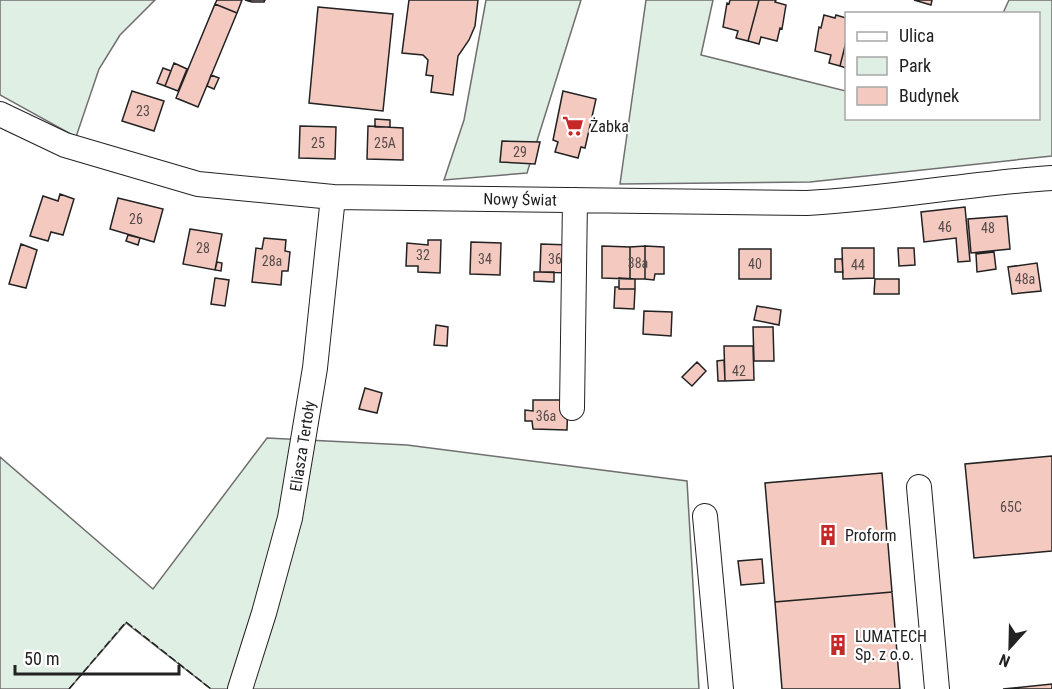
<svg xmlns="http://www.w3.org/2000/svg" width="1052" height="689" font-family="'Roboto Condensed',sans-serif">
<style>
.green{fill:#e0efe3;stroke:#6f6f6f;stroke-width:1.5}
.building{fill:#f3c9c0;stroke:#222;stroke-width:1.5}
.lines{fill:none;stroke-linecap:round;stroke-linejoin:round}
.minor-casing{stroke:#222;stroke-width:26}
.minor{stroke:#fff;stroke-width:24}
.fence{stroke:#222;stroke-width:1.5;stroke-dasharray:8 3;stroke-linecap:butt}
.labels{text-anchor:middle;stroke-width:4.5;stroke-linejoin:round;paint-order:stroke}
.number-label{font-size:14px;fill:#564c4a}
.poi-label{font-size:16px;fill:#222;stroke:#fff;text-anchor:start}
.street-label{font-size:16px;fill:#222;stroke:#fff}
</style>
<rect width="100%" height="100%" fill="#fff"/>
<path class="green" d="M0,0H155L120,35L99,69L76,137L0,95Z
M486,0H581L527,173L444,180L464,120Z
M646,0H713L701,55L846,91V118H1038V14L1003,13L1009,0H1052V156L810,182L620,184Z
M267,438L407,445L687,481L699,689H211L126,623L69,689H0V457L153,589Z"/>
<path class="building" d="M217,0H242L237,13L215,4Z
M245,0H265L264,2H252Z
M409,0H478L475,26L469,40L458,56L453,95L431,92L433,76L426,75L428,60L423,55L402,53Z
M730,0H759L748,41L736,38L738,31L723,27L727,3L729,4Z
M759,0H776L775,2L786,5L782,29L780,28L777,41L761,37L759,44L748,41Z
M914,0H932L931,5Z
M215,4L237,13L198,107L176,98Z
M318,7L393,14L383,111L309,103Z
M824,15L835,18L836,15L846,18V42L840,66L829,63L831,55L815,51L819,27L821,28Z
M846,42V68L840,66Z
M174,63L187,69L178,91L165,86Z
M163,68L171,71L165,86L157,83Z
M211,75L219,78L214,89L207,86Z
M132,91L164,101L154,131L122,121Z
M563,91L596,99L585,148L581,147L578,158L555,152L558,142L553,140Z
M375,119L390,120V127H375Z
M300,126L336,127L335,159L299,158Z
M368,126L403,128V160L367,159Z
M502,141L540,142L535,164L500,162Z
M60,194L74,199L63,235L51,232L48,241L30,236L43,196L58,201Z
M118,198L163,209L154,242L110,229Z
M965,207L970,261L958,262L956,238L924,242L921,212Z
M1007,216L1010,249L971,253L968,219Z
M190,229L222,234L215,270L183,264Z
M128,235L140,238L138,245L126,241Z
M264,238L286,240L285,251L290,252L288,271H282L281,285L252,282L256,248L262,249Z
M428,240H441L440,273L418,272V266H406L407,243L428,245Z
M471,242L501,243L500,275L470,274Z
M21,244L37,250L26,288L9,284Z
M541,244L570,245V273L540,272Z
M602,246L630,247V279L602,278Z
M645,246V279H630V247Z
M645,246L664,247V274H655L654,280L645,279Z
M842,248H874V278L843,279Z
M898,248H914L915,265L899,266Z
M739,249H771V279H739Z
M994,252L996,269L977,272L976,254Z
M835,259H842L843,272H835Z
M217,262L222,263L221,271L215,270Z
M1037,263L1041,291L1012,294L1008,267Z
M534,272H554V282L534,281Z
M215,278L229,280L225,306L211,304Z
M619,278L635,279V289H619Z
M875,279H899V294H874Z
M615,287H619V289H635L634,309L614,308Z
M757,306L781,310L779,325L754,320Z
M644,311L672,312L671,336L643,334Z
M436,325L448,327L447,346L434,345Z
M753,327H773L774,361H754Z
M724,346H753L754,380L725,381Z
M724,360L725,381H718L717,361Z
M697,362L706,371L692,386L682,377Z
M365,388L382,393L377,413L359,409Z
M533,400H568L567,430L533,429L532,421H525V410L533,411Z
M1052,456V551L974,558L965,464Z
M882,473L892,592L775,602L765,483Z
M762,559L764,583L741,585L738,561Z
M892,592L900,689H782L775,602Z
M1052,684V689H1003Z"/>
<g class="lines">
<defs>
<path id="minor" d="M0,114L65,145L198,184L333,197L807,203C889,199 970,183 1052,178
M572,408L575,200
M919,487L937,689
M705,516L721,689
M240,689L264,613L290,518L315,368L333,197"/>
</defs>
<use href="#minor" class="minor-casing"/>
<use href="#minor" class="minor"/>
<path class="fence" d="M69,689L126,622L211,689"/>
</g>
<defs>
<symbol id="supermarket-bare" viewBox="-9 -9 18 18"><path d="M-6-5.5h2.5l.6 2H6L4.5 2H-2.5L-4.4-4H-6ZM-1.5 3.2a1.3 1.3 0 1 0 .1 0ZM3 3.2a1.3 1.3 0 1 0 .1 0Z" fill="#c62828" stroke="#fff" stroke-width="2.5" paint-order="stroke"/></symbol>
<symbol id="building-bare" viewBox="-9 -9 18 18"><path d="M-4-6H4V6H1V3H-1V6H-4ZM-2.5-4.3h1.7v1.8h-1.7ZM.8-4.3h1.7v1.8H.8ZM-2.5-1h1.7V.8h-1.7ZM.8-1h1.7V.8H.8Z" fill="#c62828" stroke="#fff" stroke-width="2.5" paint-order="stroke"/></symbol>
</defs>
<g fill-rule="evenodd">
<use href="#supermarket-bare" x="558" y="111" width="30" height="30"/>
<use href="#building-bare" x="813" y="520" width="30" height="30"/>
<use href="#building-bare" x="823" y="630" width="30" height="30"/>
</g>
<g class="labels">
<g class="number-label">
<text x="143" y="116">23</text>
<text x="318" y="148">25</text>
<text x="385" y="148">25A</text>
<text x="520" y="157">29</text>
<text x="136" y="224">26</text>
<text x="945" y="232">46</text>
<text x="988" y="233">48</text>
<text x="203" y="253">28</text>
<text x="423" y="260">32</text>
<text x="485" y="264">34</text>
<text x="555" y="264">36</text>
<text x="272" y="266">28a</text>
<text x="638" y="268">38a</text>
<text x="755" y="269">40</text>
<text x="858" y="270">44</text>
<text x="1025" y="284">48a</text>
<text x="739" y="376">42</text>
<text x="546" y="421">36a</text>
<text x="1011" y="512">65C</text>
</g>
<g class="poi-label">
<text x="590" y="132">Żabka</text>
<text x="845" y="541">Proform</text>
<text x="855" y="642">LUMATECH<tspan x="855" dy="18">Sp. z o.o.</tspan></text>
</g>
<g class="street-label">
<text transform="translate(520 199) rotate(1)" y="6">Nowy Świat</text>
<text transform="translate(302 446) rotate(-81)" y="6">Eliasza Tertoły</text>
</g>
</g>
<rect x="845" y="12" width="195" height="108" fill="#ffffff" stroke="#a7a7a7" stroke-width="1.5"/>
<rect x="857" y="32" width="30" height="9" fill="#ffffff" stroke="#a7a7a7" stroke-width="1.5"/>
<text x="899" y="42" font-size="18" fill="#222222">Ulica</text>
<rect x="857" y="57" width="30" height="18" fill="#e0efe3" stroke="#a7a7a7" stroke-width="1.5"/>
<text x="899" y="72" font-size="18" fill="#222222">Park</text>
<rect x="857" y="87" width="30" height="18" fill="#f3c9c0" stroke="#a7a7a7" stroke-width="1.5"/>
<text x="899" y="102" font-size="18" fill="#222222">Budynek</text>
<g transform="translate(1010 647) rotate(202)" stroke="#ffffff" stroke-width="4.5" paint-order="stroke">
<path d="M0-4.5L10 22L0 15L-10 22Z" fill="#222222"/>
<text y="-9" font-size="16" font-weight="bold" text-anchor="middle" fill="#222222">N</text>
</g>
<path d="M15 665v9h164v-9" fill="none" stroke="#222222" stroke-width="3"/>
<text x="24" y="665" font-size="18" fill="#222222" stroke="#ffffff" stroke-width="4.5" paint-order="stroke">50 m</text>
</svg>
